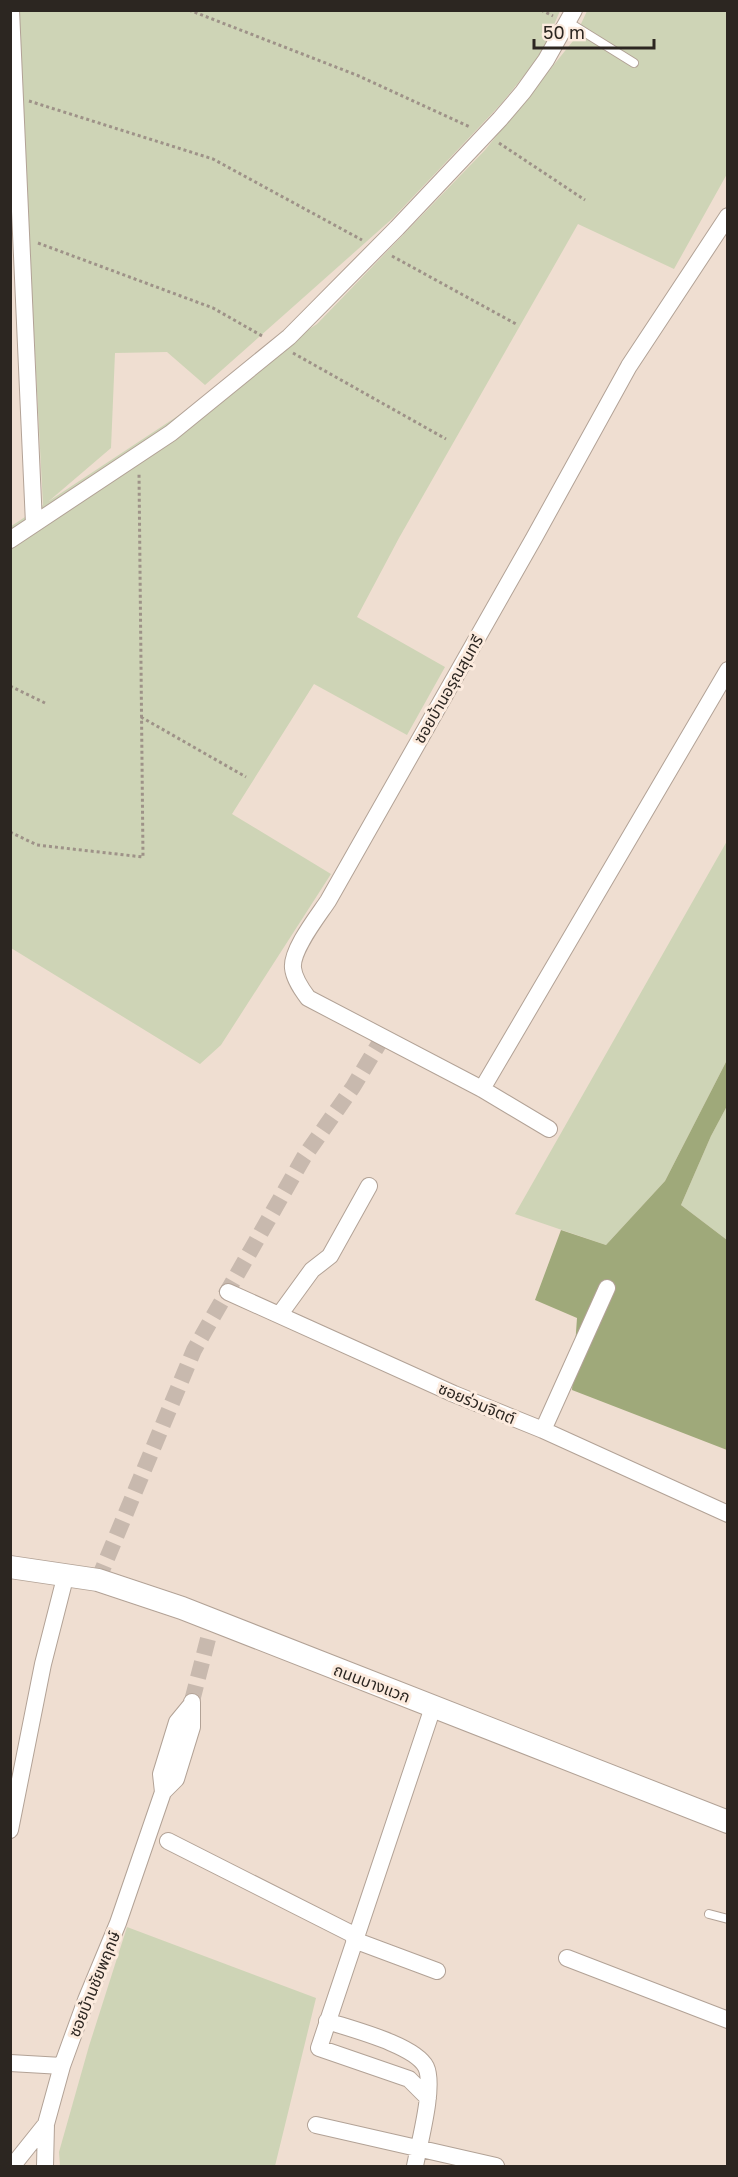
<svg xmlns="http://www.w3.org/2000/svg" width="738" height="2177" font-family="'Golos Text','Noto Sans Thai',sans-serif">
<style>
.green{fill:#ced4b6}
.forest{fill:#9fa97a}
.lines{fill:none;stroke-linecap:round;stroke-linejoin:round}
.minor-tunnel{stroke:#c8b9ae;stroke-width:16;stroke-dasharray:16 8;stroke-linecap:butt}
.service-casing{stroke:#b2a296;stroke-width:10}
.minor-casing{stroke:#b2a296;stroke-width:18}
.secondary-casing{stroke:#b2a296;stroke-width:24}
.path{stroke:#9e9288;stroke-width:3;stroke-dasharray:3 3;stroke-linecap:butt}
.service{stroke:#fff;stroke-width:8}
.minor{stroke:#fff;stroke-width:16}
.secondary{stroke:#fff;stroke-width:22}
.labels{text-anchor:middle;stroke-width:6;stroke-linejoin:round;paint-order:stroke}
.street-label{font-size:16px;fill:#2c2621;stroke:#fcebde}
</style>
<rect width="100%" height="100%" fill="#efded1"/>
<path class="green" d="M17,11H560L540,56L501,104L393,218L205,385L167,352L115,353L111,448L49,501L317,324L485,150L573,41L587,11H727V174L674,269L578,224L399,538L357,617L445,667L407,735L314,684L232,814L331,874L221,1045L200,1064L11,948L10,527L43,505Z
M727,841V1060L665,1181L606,1245L515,1214Z
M727,1106V1240L681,1205L711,1136Z
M127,1927L316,1998L275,2166H60L59,2152L89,2046Z"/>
<path class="forest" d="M727,1060V1106L711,1136L681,1205L727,1240V1450L572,1390L577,1318L535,1300L561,1230L606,1245L665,1181Z"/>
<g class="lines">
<path class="minor-tunnel" d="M98,1580L194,1350L304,1157L353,1087L383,1037
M192,1701L209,1635"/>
<defs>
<path id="service" d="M568,22L634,63
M709,1914L728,1919"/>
<path id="minor" d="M11,10L34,524
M10,540L171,433L289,337L397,228L500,119L523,92L546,60L574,10
M482,1089L728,670
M549,1129L482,1089L308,998C302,990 294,979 293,968C291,950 318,916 328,901L534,538L629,366L728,216
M228,1292L454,1394L543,1430L728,1514
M280,1314L312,1270L330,1256L369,1186
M543,1430L607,1288
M163,1792L176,1779L192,1727V1702
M10,1830L43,1664L66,1574
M168,1841L356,1936
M354,1940L437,1971
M567,1958L728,2020
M327,2021C351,2029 415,2045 426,2067C435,2086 419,2144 415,2166
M10,2063L62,2066
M428,2098L409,2079L319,2048L433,1707
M316,2125L496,2166
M10,2166L14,2164L46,2124L62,2066L86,2000L118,1923L163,1792L161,1774L177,1722L191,1705
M45,2166L46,2124"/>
<path id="secondary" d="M10,1567L98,1580L182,1608L728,1822"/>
</defs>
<use href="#service" class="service-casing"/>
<use href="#minor" class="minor-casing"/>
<use href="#secondary" class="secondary-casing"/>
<path class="path" d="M189,10L359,76L470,127
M541,10L553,16
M29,101L213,159L362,240
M499,143L585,200
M38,243L213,308L264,337
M392,256L516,324
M293,353L446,439
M10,686L45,703
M141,717L246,777
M10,832L37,845L143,857L139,473"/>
<use href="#service" class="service"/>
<use href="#minor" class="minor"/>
<use href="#secondary" class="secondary"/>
</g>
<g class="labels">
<g class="street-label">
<text transform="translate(448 689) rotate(-60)" y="6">ซอยบ้านอรุณสุนทรี</text>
<text transform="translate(477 1403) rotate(23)" y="6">ซอยร่วมจิตต์</text>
<text transform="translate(372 1683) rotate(21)" y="6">ถนนบางแวก</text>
<text transform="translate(94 1984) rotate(-68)" y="6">ซอยบ้านชัยพฤกษ์</text>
</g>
</g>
<rect width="738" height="2177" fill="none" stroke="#2c2621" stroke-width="24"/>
<path d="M534 39v9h120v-9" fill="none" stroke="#2c2621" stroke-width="3"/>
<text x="543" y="39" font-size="18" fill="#2c2621" stroke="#fcebde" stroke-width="4.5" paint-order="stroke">50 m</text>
</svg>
